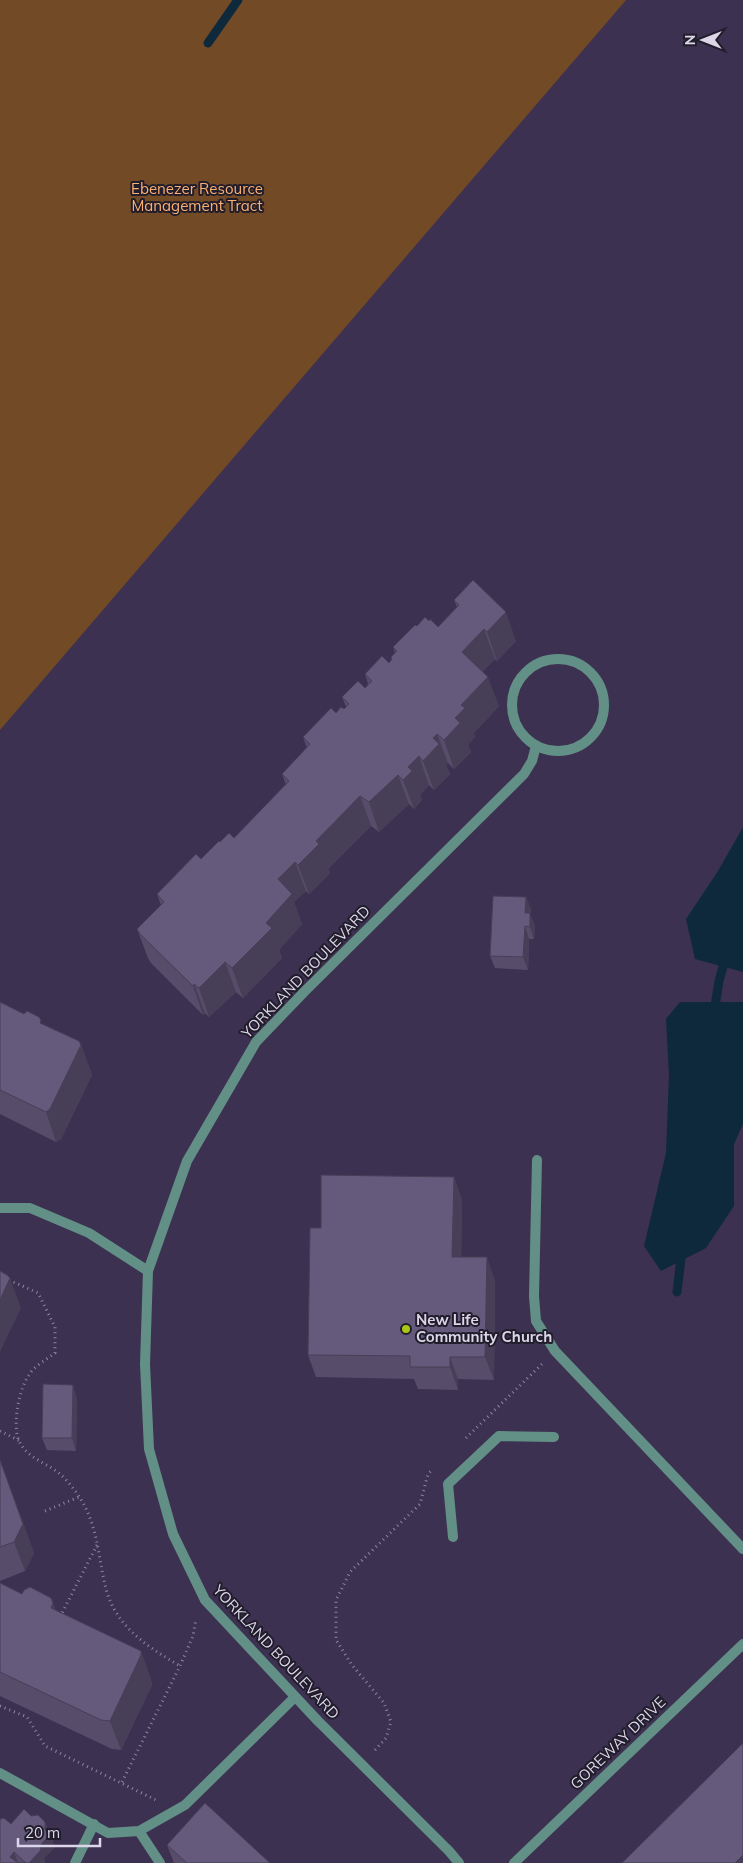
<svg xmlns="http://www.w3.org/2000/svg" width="743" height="1863" font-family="Mulish,sans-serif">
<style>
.green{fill:#734a26}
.water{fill:#0e293b}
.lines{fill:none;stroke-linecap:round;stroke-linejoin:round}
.stream{stroke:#0e293b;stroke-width:9}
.path{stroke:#8f86a0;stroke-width:3;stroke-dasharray:1 4;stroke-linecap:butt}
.service{stroke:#629086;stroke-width:10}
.minor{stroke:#629086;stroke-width:10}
.tertiary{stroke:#629086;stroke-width:10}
.wall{fill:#574d6b}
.shaded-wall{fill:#473e57}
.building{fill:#65597c;stroke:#473e57}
.poi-dot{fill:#aac717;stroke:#211d2b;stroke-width:2}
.labels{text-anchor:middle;stroke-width:4;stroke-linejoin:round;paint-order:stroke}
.park-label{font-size:15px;fill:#fbb174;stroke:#211d2b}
.street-label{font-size:15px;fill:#dcd6ea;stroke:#211d2b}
.poi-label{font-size:15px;font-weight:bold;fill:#dcd6ea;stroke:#211d2b;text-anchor:start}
</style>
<rect width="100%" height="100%" fill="#3d3151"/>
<path class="green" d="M0,0H626L0,730Z"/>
<path class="water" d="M743,827V972L695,959L686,919L718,871Z
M680,1002H743V1124L734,1144V1206L706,1248L661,1271L644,1246L666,1153L669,1075L666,1019Z"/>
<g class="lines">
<path class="stream" d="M208,43L238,0
M714,1012L719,981L726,956
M677,1292L682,1250"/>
<path class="path" d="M0,1276L38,1293L55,1327V1353C47,1359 34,1366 29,1375C19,1389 13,1421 18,1438C25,1458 46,1462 60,1474C67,1480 75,1490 80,1498C98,1526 98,1557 106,1589C116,1627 148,1647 180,1666
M0,1431L20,1441
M466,1438L542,1364
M45,1511L79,1497
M60,1617L97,1545
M0,1706L27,1717L45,1746L156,1800
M375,1750L386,1738L391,1722L384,1703L352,1665L336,1640V1600L350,1572L420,1504L428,1474L432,1470
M122,1782L180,1666L193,1636L196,1619"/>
<path class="service" d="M537,1160L534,1296L536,1321L555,1351L743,1549
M453,1537L448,1484L499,1436L554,1437"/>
<path class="minor" d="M512 705a46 46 0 1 1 92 0a46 46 0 1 1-92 0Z
M0,1208H30L89,1233L148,1271
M0,1773L108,1833L139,1831L185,1805L295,1697
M139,1831L160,1863
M75,1863L94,1824
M459,1863L449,1851L318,1721L205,1600L173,1534L149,1449L145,1364L148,1271L187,1161L256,1042L305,991L524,774L532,761L536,746"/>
<path class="tertiary" d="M514,1863L743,1644"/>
</g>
<path class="wall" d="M454,600L516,641L497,661L495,659L483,671L499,706L474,733L475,737L468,745L471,752L454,769L448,763L446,765L450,774L434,790L429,785L420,795L422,800L414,809L409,804L379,832L371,826L328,869L330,873L309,894L306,891L294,902L302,924L279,950L282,958L243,998L236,992L209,1017L205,1013L203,1015L151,963L148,958L137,929L161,905L157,894L201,859L220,842L234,838L286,785L282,774L307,748L303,737L336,713L344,709L346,707L342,697L365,688L368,684L365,674L389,663L392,660L391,657L395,653L393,647L417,626L429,621L438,627L457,607Z
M526,897L531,910L530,914L535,926L534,939H529L528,970L495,968L490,956Z
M0,1002L42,1024L81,1045L92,1075L61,1139L56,1142L0,1114Z
M454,1177L462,1200L461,1257L495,1280L494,1380L458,1379V1390L418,1389L414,1379L316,1377L308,1355L321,1228Z
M77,1398L76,1451L47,1450L42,1438Z
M0,1460L34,1553L25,1571L0,1581Z
M0,1583L22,1594L53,1603L56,1611L141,1651L151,1680L152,1685L121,1750L112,1749L0,1696Z
M31,1816L45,1822L55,1847L44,1858L45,1862L0,1863L11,1824Z
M167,1845L270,1863H174Z"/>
<path class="shaded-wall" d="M506,612L516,641L497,661L487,632Z
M484,629L495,659L473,681L462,652Z
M488,677L499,706L474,733L475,737L468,745L471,752L454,769L444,740L461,705Z
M437,734L448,763L446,765L450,774L434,790L423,761L433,738Z
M419,756L429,785L420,795L422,800L414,809L403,780L408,767Z
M398,775L409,804L379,832L369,802Z
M360,796L371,826L328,869L330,873L309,894L298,865L316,841Z
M295,862L306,891L294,902L302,924L279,950L282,958L243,998L232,968L278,879Z
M526,897L531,910L530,914L535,926L534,939L525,913Z
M525,926L529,939L528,970L523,957Z
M225,962L236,992L209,1017L199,988Z
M194,984L205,1013L203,1015L193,986Z
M81,1045L92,1075L61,1139L56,1142L46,1112Z
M454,1177L462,1200L461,1280L452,1257Z
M487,1257L495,1280L494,1380L485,1357Z
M10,1278L21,1308L0,1352V1300Z
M450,1357L458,1379V1390L450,1367Z
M73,1385L77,1398L76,1451L72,1438Z
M0,1460L34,1553L25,1571L14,1542Z
M53,1603L64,1633L51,1608Z
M141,1651L151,1680L152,1685L121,1750L110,1721Z
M45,1822L55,1847L44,1858L45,1863H29L40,1846L45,1830Z
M14,1852L18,1863L10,1857Z
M743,1855V1863H735Z"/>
<path class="building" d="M473,580L506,612L487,632L484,629L462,652L488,677L461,705L465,708L455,718L460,723L444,740L437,734L433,738L439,744L423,761L419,756L408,767L412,771L403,780L398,775L369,802L360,796L316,841L319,844L298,865L295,862L278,879L292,894L266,923L272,928L232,968L225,962L199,988L194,984L193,986L140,934L137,929L164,902L157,894L196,854L201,859L219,841L220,842L229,833L234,838L289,781L282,774L310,744L303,737L331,708L336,713L341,707L344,709L349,704L342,697L358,681L365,688L372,681L365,674L382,656L389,663L392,659L391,657L397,651L393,647L415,625L417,626L425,617L429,621L430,619L438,627L459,605L454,600Z
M493,896L526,897L525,913H530V927L525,926L523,957L490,956Z
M0,1002L24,1014L27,1011L39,1017L41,1020L40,1023L79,1041L81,1045L50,1109L46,1112L0,1090Z
M321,1175L454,1177L452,1257H487L485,1357H450V1367H410V1356L308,1355L310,1228H321Z
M0,1271L7,1275L10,1278L0,1300Z
M43,1384L73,1385L72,1438H42Z
M0,1460L23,1524L14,1542L0,1547Z
M0,1583L22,1594L24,1590L30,1587L51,1598L53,1603L51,1608L141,1651V1655L110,1721L101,1720L0,1672Z
M743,1743V1855L735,1863H622Z
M205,1803L270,1863H187L167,1845Z
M24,1809L31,1816L38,1815L45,1822V1830L50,1834L40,1846L41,1850L29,1863H26L14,1852L10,1857L18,1863H0V1819L4,1818L11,1824Z"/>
<circle class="poi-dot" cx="406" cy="1329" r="5"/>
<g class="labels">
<g class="park-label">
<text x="197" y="194">Ebenezer Resource<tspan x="197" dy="17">Management Tract</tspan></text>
</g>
<g class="street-label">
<text transform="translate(306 972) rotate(-46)" y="5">YORKLAND BOULEVARD</text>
<text transform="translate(276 1652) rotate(47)" y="5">YORKLAND BOULEVARD</text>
<text transform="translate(618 1743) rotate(-44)" y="5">GOREWAY DRIVE</text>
</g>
<g class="poi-label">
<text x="416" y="1325">New Life<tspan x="416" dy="17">Community Church</tspan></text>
</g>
</g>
<g transform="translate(703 40) rotate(270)" stroke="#211d2b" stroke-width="4" paint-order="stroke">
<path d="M0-4L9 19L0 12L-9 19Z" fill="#dcd6ea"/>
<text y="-8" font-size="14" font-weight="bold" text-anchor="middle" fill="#dcd6ea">N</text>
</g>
<path d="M18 1838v8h82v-8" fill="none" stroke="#dcd6ea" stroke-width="2.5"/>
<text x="25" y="1838" font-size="15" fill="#dcd6ea" stroke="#211d2b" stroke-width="4" paint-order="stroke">20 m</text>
</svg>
